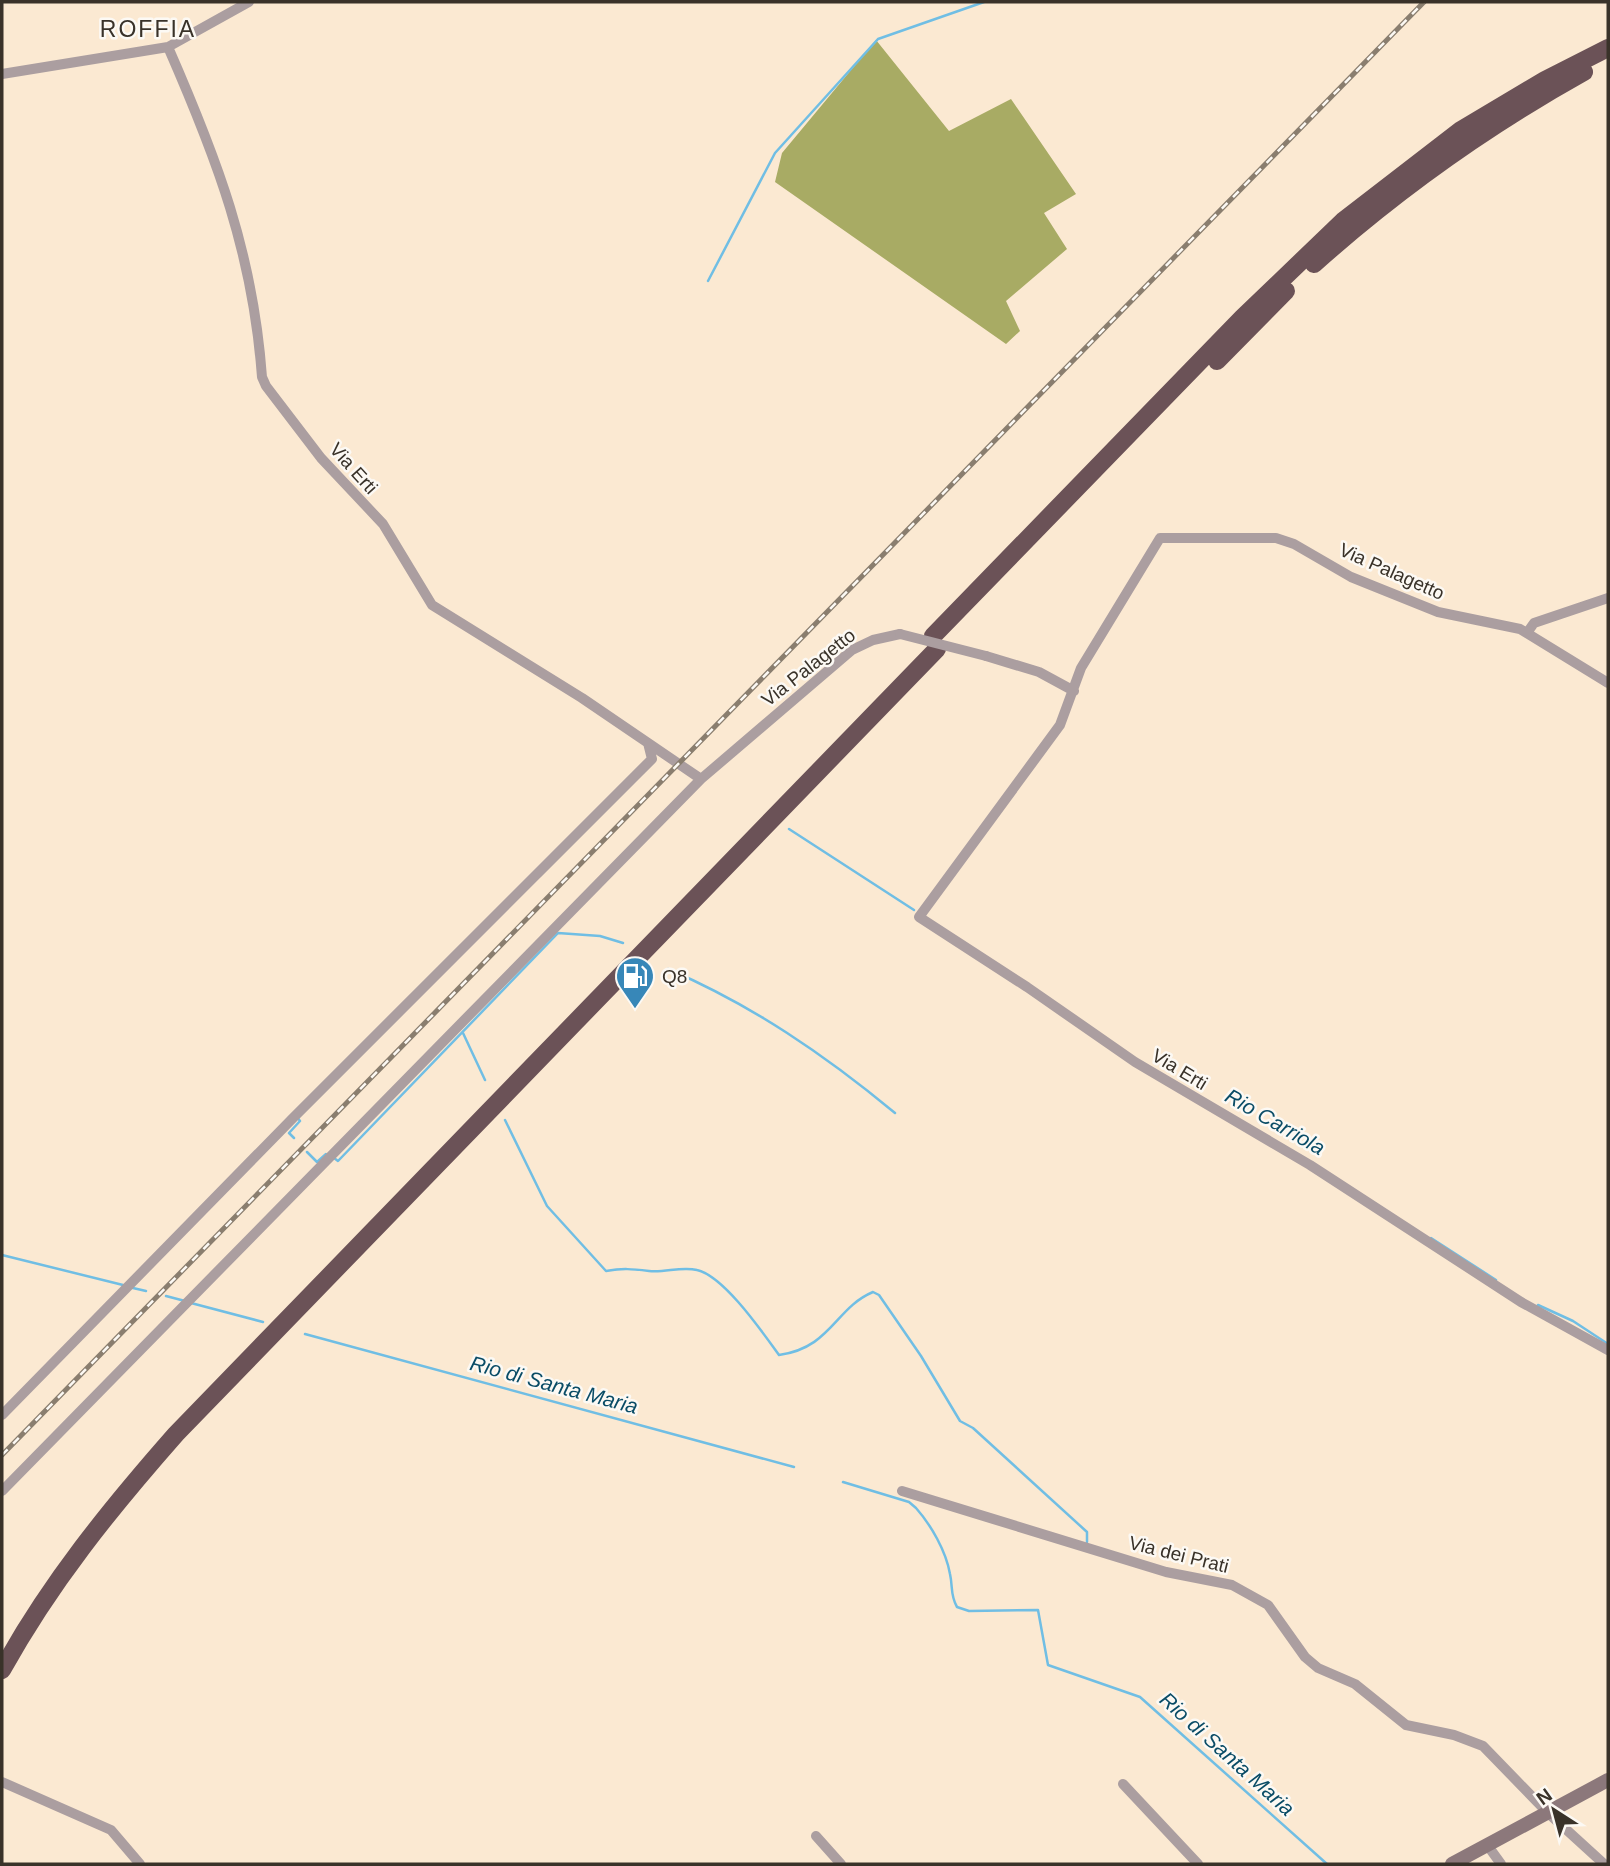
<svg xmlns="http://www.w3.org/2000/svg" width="1610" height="1866" font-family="Helvetica,sans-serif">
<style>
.forest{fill:#a8ab64}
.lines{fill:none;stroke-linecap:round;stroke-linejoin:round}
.stream{stroke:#70bee4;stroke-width:2.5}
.minor{stroke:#ab9ea0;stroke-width:10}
.secondary{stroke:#8c787b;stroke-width:14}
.trunk{stroke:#6b5257;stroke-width:18}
.rail-casing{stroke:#8a7e6f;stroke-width:5}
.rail{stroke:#fcf9f4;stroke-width:2.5;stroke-dasharray:8;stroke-linecap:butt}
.minor-bridge{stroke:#ab9ea0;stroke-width:10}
.labels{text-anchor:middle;stroke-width:5;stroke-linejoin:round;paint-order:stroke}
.street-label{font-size:19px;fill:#393229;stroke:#fcf9f4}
.poi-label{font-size:19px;fill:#393229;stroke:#fcf9f4;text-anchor:start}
.water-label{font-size:21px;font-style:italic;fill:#0a4c66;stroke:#fcf9f4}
.quarter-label{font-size:23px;letter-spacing:2px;fill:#393229;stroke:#fcf9f4}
</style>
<rect width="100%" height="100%" fill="#fbe9d2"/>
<path class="forest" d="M876,40L949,131L1011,99L1076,194L1044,213L1067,249L1006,301L1020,331L1006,344L775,182L782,153Z"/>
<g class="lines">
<path class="stream" d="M708,281L775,153L878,39L984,2
M789,829L914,910
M668,969C752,1005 825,1055 895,1113
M463,1033L485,1080
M505,1120L547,1206L606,1271C623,1268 632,1269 649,1271C665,1273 681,1266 697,1270C724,1276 763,1333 779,1355C831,1348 835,1308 873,1292L879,1295L921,1356L960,1421L973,1428L1087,1532V1542
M294,1138L289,1133L300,1121L297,1117
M307,1152L317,1162L326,1154
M334,1158L338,1161L558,933L600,936L623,943
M1431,1238L1496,1280
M2,1255L123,1285
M133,1288L146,1291
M166,1296L185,1301
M191,1303L263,1322
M1538,1305L1573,1321L1608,1344
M305,1334L794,1467
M843,1482L909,1502L916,1508C931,1525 946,1551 950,1574C953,1587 950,1595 957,1607L969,1611L1038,1610L1048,1665L1140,1697L1327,1864"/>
<path class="minor" d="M168,47C217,159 253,253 262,377L266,386L321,458L383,524L432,605L582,698L701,779
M2,74L168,47L249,2
M1527,633L1534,623L1608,598
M986,656L1039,672L1074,691
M1608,683L1520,629L1438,612L1351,577L1294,544L1276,538H1160L1081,668L1060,725L919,917L1027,987L1135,1062L1310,1165L1521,1302L1608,1350
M2,1415L293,1118L652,759L648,743
M2,1491L701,779L852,650L873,640L900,634
M902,1491L1166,1572L1232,1585L1268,1605L1305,1657L1318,1668L1355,1684L1406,1725L1454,1735L1483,1746L1547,1812L1604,1864
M2,1782L111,1830L140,1864
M1123,1784L1198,1864
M816,1836L841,1864
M1488,1846L1501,1864"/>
<path class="secondary" d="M1452,1864L1608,1780"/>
<path class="trunk" d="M1314,264C1397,190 1487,126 1584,72
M1217,361L1286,291
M933,636L1242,318L1343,221L1461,130L1545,80L1608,48
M2,1670C50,1583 110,1509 176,1434L937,649"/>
<defs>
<path id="rail" d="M2,1455L1424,2"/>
</defs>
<use href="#rail" class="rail-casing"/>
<use href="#rail" class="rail"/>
<path class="minor-bridge" d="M900,634L986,656"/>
</g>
<defs>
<symbol id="fuel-pin" viewBox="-11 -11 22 30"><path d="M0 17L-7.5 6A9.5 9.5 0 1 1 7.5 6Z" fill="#3787b8" stroke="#fcf9f4"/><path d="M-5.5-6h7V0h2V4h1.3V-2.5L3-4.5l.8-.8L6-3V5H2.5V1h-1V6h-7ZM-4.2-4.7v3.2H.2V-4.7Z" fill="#fff"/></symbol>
</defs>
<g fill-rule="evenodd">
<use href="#fuel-pin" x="613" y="954" width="44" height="60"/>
</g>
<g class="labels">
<g class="street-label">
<text transform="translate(354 468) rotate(48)" y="7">Via Erti</text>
<text transform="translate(1392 571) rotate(24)" y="7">Via Palagetto</text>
<text transform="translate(808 667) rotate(-38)" y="7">Via Palagetto</text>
<text transform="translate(1180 1069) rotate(31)" y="7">Via Erti</text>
<text transform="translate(1179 1554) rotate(14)" y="7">Via dei Prati</text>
</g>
<g class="poi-label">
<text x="662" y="983">Q8</text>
</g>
<g class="water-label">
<text transform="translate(1275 1122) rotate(30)" y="7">Rio Carriola</text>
<text transform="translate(554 1385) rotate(15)" y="7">Rio di Santa Maria</text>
<text transform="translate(1227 1754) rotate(42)" y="7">Rio di Santa Maria</text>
</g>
<g class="quarter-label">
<text x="148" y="37">ROFFIA</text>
</g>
</g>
<rect width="1610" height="1866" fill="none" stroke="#393229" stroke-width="7"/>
<g transform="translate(1554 1810) rotate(324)" stroke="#fcf9f4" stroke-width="5" paint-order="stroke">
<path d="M0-5L12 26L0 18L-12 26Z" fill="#393229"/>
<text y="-10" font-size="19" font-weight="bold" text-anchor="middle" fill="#393229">N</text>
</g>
</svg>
